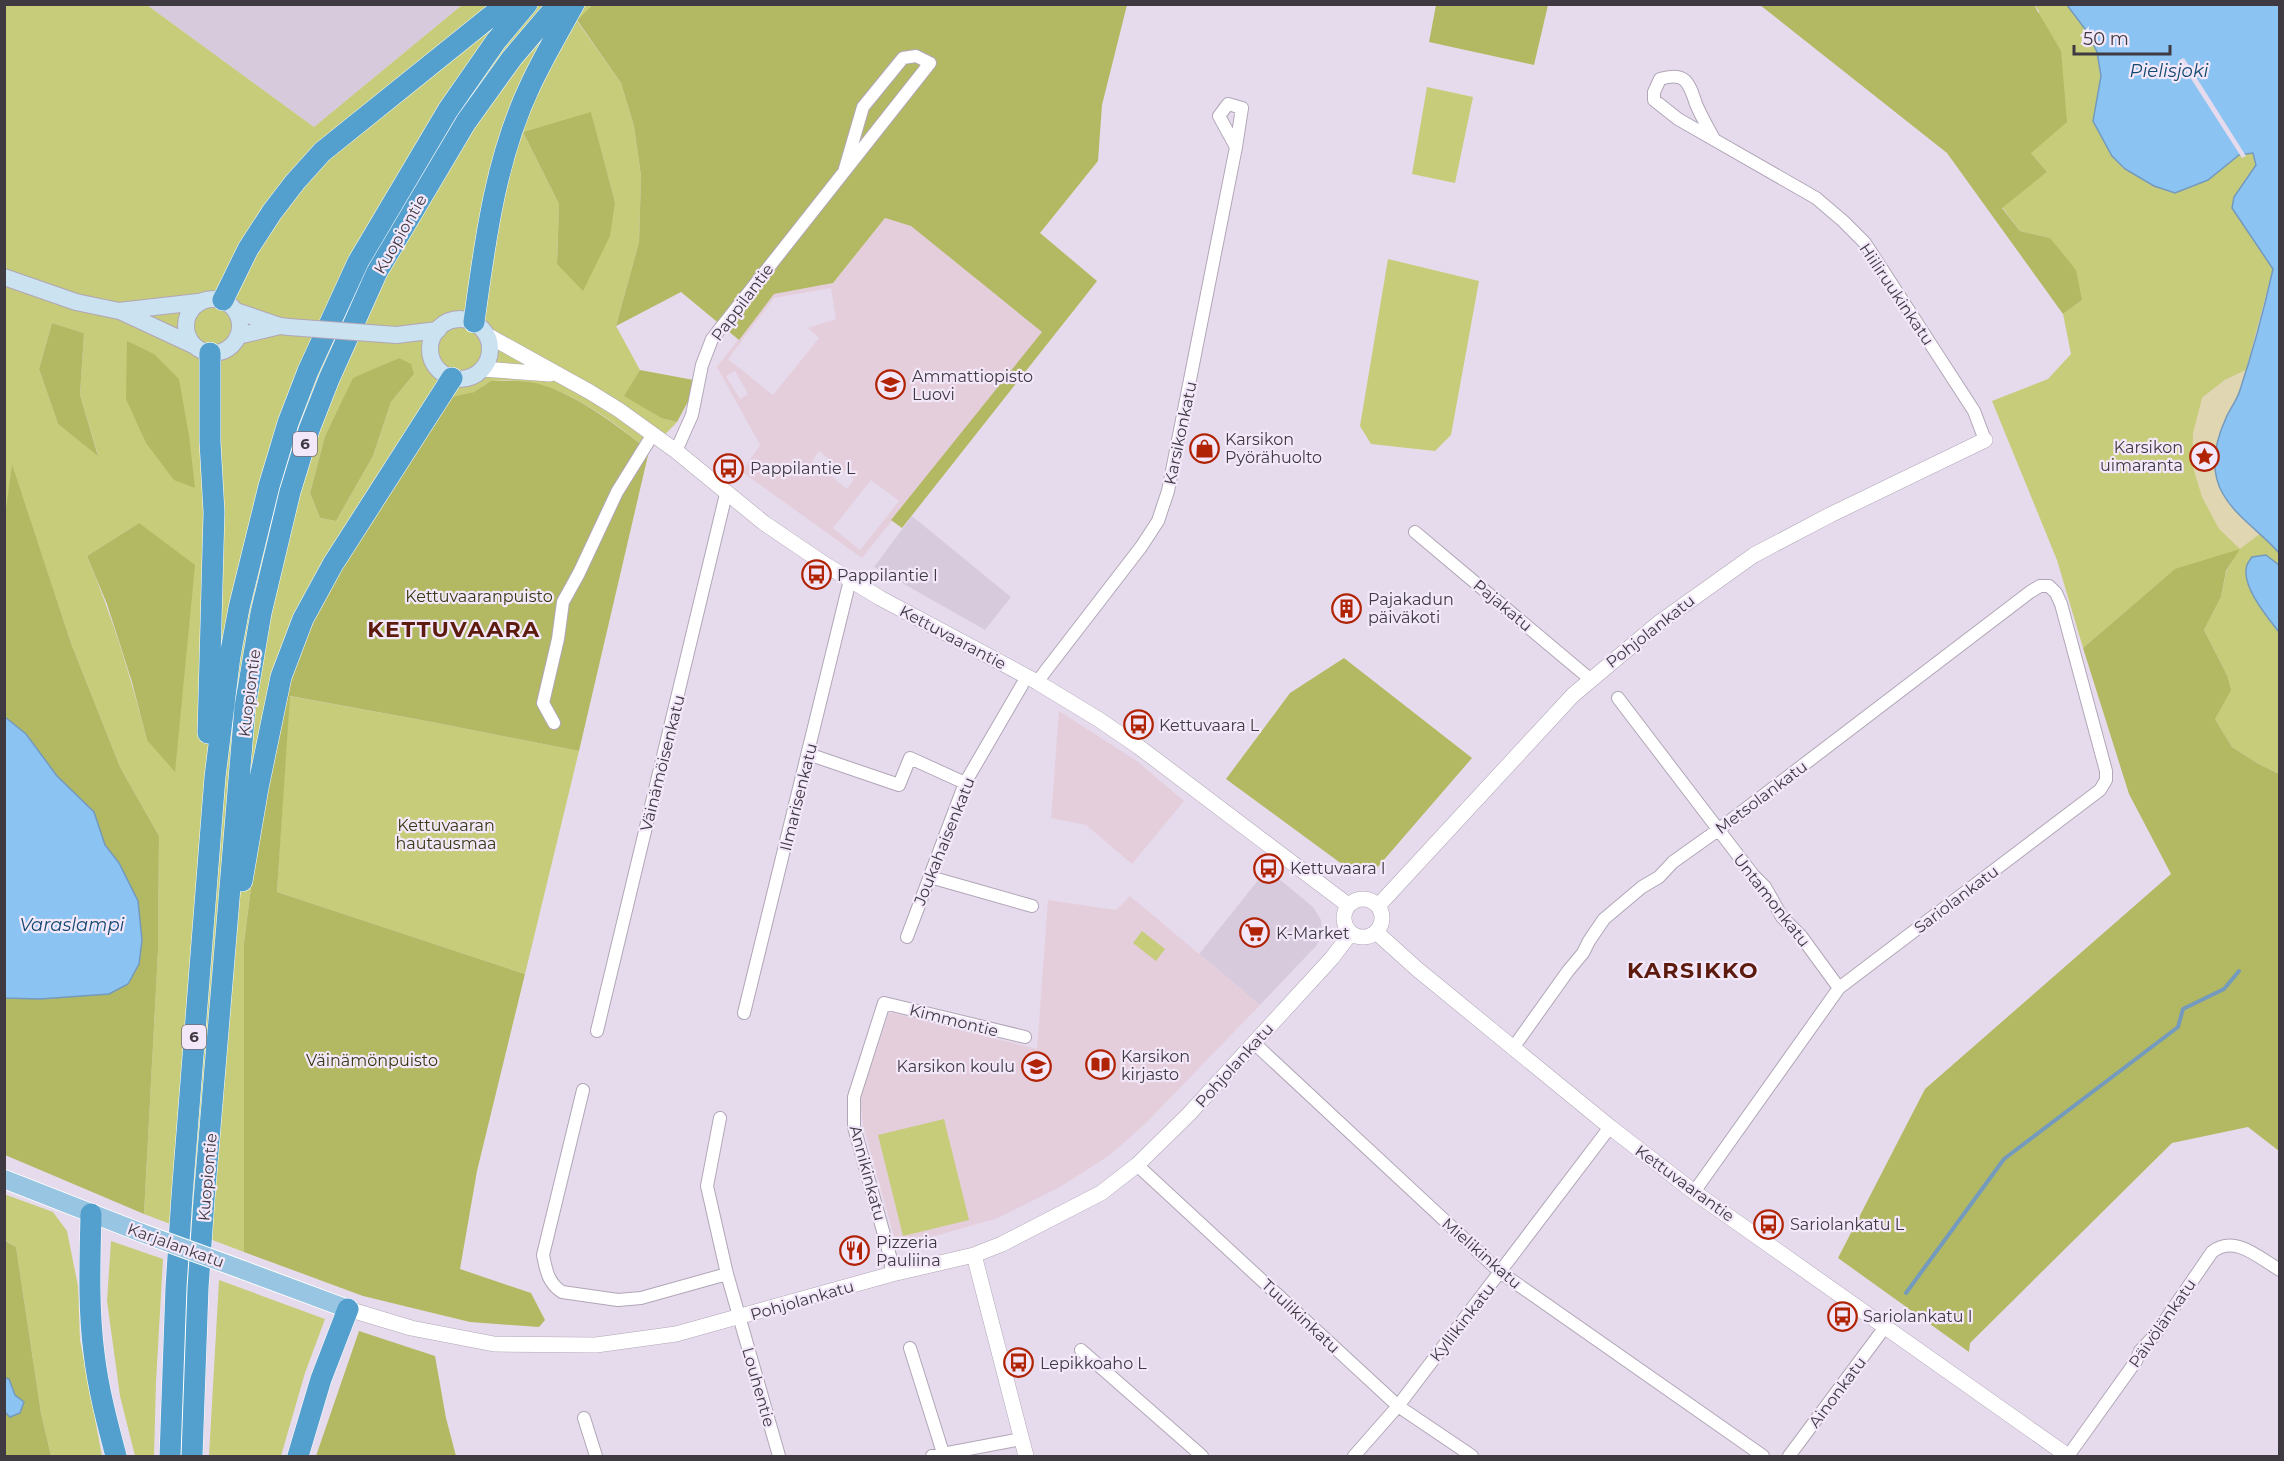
<svg xmlns="http://www.w3.org/2000/svg" width="2284" height="1461" font-family="Montserrat,sans-serif">
<style>
.commercial{fill:#d8cadd}
.education{fill:#e5cedb;fill-rule:evenodd}
.green{fill:#c6cc79;fill-rule:evenodd}
.forest{fill:#b3b962}
.sand{fill:#e0d6b1}
.water{fill:#8bc3f2;stroke:#749abd;stroke-width:1.5}
.pier{fill:#e6dbed}
.lines{fill:none;stroke-linecap:round;stroke-linejoin:round}
.stream{stroke:#749abd;stroke-width:4}
.minor-casing{stroke:#b1a6b7;stroke-width:14}
.tertiary-casing{stroke:#b1a6b7;stroke-width:16}
.secondary-casing{stroke:#b1a6b7;stroke-width:18}
.primary-casing{stroke:#fff;stroke-width:20}
.motorway-casing{stroke:#fff;stroke-width:22}
.minor{stroke:#fff;stroke-width:12}
.tertiary{stroke:#fff;stroke-width:15}
.secondary{stroke:#cbe2f0;stroke-width:16}
.primary{stroke:#98c5e1;stroke-width:18}
.motorway{stroke:#539fcd;stroke-width:21}
.secondary-bridge-casing{stroke:#b1a6b7;stroke-width:18;stroke-linecap:butt}
.primary-bridge-casing{stroke:#fff;stroke-width:20;stroke-linecap:butt}
.secondary-bridge{stroke:#cbe2f0;stroke-width:16}
.primary-bridge{stroke:#98c5e1;stroke-width:18}
.labels{text-anchor:middle;stroke-width:4.5;stroke-linejoin:round;paint-order:stroke}
.shield{fill:#f3e8fa;stroke:#756e79;stroke-width:1.5}
.shield-label{font-size:15px;font-weight:bold;fill:#3f3a42}
.street-label{font-size:16px;fill:#3f3a42;stroke:#f3e8fa}
.poi-label{font-size:16px;fill:#3f3a42;stroke:#f3e8fa;text-anchor:start}
.park-label{font-size:16px;fill:#373913;stroke:#f3e8fa}
.water-label{font-size:18px;font-style:italic;fill:#14496f;stroke:#f3e8fa}
.district-label{font-size:22px;font-weight:bold;letter-spacing:1.5px;fill:#5d1b0e;stroke:#f3e8fa}
</style>
<rect width="100%" height="100%" fill="#e6dbed"/>
<path class="commercial" d="M147,5H462L314,127Z
M912,516L1011,597L985,630L874,567Z
M1267,869L1313,907L1321,920L1322,934L1317,945L1260,1005L1199,954Z"/>
<path class="education" d="M885,218L911,226L1043,332L862,558L742,472L760,445L717,367L774,294L833,283ZM831,288L836,319L808,328L819,338L773,395L728,359L774,298ZM735,371L748,394L740,399L726,376ZM819,451L854,479L847,489L812,461ZM871,480L899,501L860,550L833,528Z
M1059,711L1137,761L1184,801L1132,864L1086,825L1051,818Z
M1130,896L1260,1005L1146,1123L1110,1155L1060,1187L998,1218L897,1247L863,1125L861,1106L862,1094L889,1012L1037,1049L1048,900L1116,910Z"/>
<path class="green" d="M7,5H147L314,127L462,5H594L577,21L621,83L634,126L641,176L639,242L616,326L640,370L625,396L661,418L677,422L649,451C606,415 552,374 494,381C486,382 481,389 474,392C466,395 455,396 447,398L285,680L254,864L244,943V1252L144,1214L158,951L159,836L120,767L71,643L12,465L5,524L4,8ZM591,113L615,202L557,264L559,204L523,132ZM52,323L84,333L80,395L98,455L58,424L39,369ZM399,358L414,374L391,402L373,456L336,521L320,518L310,493L325,436L353,379ZM139,523L147,740C131,677 112,616 87,556Z
M2034,5H2067L2088,33L2097,52L2101,76L2093,121L2112,156L2175,193L2208,180L2239,155L2253,153L2256,165L2232,208L2273,269L2246,370L2225,380L2202,398L2245,543L2261,533L2279,553V565L2265,555L2252,557C2251,560 2248,562 2247,565C2240,584 2268,619 2279,632V774L2257,763L2232,747L2215,719L2227,675L2204,630L2221,597L2226,572L2238,551L2165,578L2083,648L2057,560L1992,401L2048,379L2071,354L2063,314L2082,300L2050,238L2020,231L2002,207L2047,172L2031,153L2039,11Z
M1427,87L1473,97L1455,183L1412,174Z
M1388,259L1479,281L1451,435L1435,451L1371,444L1360,426Z
M289,696L432,722L579,751L525,974L277,892Z
M1142,931L1165,949L1156,961L1133,943Z
M944,1119L969,1220L903,1236L878,1135Z
M4,1194L53,1212L67,1231L78,1286L80,1340L102,1456H51L41,1413L16,1247L5,1240Z
M111,1241L163,1259L156,1382L154,1456H135L120,1396L107,1301Z
M219,1280L325,1319L305,1373L281,1456H209Z"/>
<path class="forest" d="M594,4L1127,5L1102,105L1098,161L1040,233L1097,281L902,528L891,520L1042,332L911,226L885,218L833,283L774,294L739,340L681,292L616,326L639,242L641,176L634,126L621,83L577,20Z
M1436,5H1548L1534,65L1429,42Z
M1760,5H2034L2061,51L2067,122L2031,153L2047,172L2002,208L2020,231L2050,238L2076,270L2082,300L2063,314L1947,153Z
M591,112L615,202L610,236L583,291L557,264L559,204L523,132Z
M52,323L84,333L80,395L98,456L58,424L39,369Z
M127,341L154,354L179,379L189,436L195,488L174,480L146,443L126,399Z
M399,358L411,364L414,374L391,402L373,456L336,521L320,518L310,493L325,436L353,378Z
M640,370L699,381L677,422L661,418L624,396Z
M491,381C503,381 516,380 529,382C567,387 619,426 649,451L579,751L432,722L290,696L277,892L525,974L477,1171L460,1269L531,1293L545,1320L539,1327L470,1322L363,1296L244,1252V943L254,864L285,680L310,620L447,398L474,392Z
M12,464L71,643L120,767L159,836L158,951L144,1214L5,1155V998L40,999L109,994L119,863L105,845L94,812L57,776L26,734L5,717L4,524Z
M139,523L195,565L175,772L147,740L132,682L107,604L87,556Z
M2240,549L2226,571L2221,597L2204,630L2227,675L2231,690L2215,719L2232,747L2257,763L2279,774V1151L2248,1127L2172,1143L1970,1343L1969,1352L1838,1258L1925,1089L2171,874L2129,794L2083,648L2175,569Z
M1344,658L1472,758L1376,869L1350,870L1226,779L1290,693Z
M4,1240L16,1247L41,1413L51,1456H5V1412L10,1417L15,1395L9,1379L5,1378Z
M359,1331L435,1356L446,1418L456,1456H316Z"/>
<path class="sand" d="M2246,370L2240,392L2225,420L2261,533L2240,549L2219,529L2202,497L2192,464L2193,433L2202,398L2225,380Z"/>
<path class="water" d="M2067,5H2279V553C2262,533 2236,517 2223,494C2209,470 2215,442 2226,418C2230,409 2237,400 2240,390C2253,351 2264,309 2273,269L2232,208L2234,197L2256,165L2253,153L2239,155L2208,180L2175,193L2154,186L2125,169L2112,156L2093,121L2101,76L2097,52L2088,33Z
M2266,555L2279,565V632C2268,618 2240,585 2247,565C2248,562 2250,560 2252,557Z
M5,717L26,734L57,776L94,812L105,845L119,863L138,901L142,940L139,964L128,984L109,994L40,999L5,998Z
M5,1378L9,1379L15,1395L24,1402L20,1413L10,1417L5,1412Z"/>
<path class="pier" d="M2184,58L2246,156L2242,158L2179,60Z"/>
<g class="lines">
<path class="stream" d="M1906,1293L2004,1159L2178,1027L2183,1009L2224,989L2239,971"/>
<defs>
<path id="minor" d="M1714,139C1708,128 1701,116 1696,104C1689,83 1686,71 1660,79L1654,92V100L1678,119L1816,198L1843,221L1865,243L1974,411L1985,440
M676,451L692,415L702,365L712,339L930,63L916,56L903,58L863,107L844,172
M1415,532L1590,679
M1037,682L1141,547L1158,521L1168,491L1236,147L1219,116L1228,104L1242,108L1236,147
M1618,698L1753,875L1765,887L1782,917L1801,936L1839,988
M554,723L543,703L558,639L563,602L579,573L617,492L653,434
M808,754L899,785L910,758L965,783
M930,877L1032,906
M907,937L965,783L1022,685
M744,1013L850,580
M597,1031L726,494
M1254,1043L1500,1272L1763,1456
M1513,1048L1568,971L1583,953L1589,941L1604,919L1642,887L1659,877L1673,862L1718,830L2030,592L2040,586H2049L2056,593L2061,604L2106,771V780L2100,790L1839,988L1694,1192
M583,1090L543,1255C546,1270 548,1283 562,1292L618,1300L641,1298L727,1274
M720,1118L707,1186L727,1274L779,1456
M1137,1165L1398,1406L1472,1456
M892,1274L890,1256L854,1127V1097L884,1003L1025,1037
M910,1348L943,1453
M1081,1350L1202,1456
M584,1418L596,1456
M932,1456L1021,1439
M1354,1456L1398,1406L1610,1127
M1789,1456L1885,1327
M2068,1456L2136,1361L2140,1351L2155,1335L2212,1252C2235,1234 2259,1258 2280,1270"/>
<path id="tertiary" d="M487,335L590,392L619,410L676,451L764,523L826,565L880,598L1037,682L1098,719L1139,747L1348,905
M482,369L550,374
M1344 918a19 19 0 1 1 38 0a19 19 0 1 1-38 0Z
M1378,906L1573,695L1660,622L1754,555L1830,515L1985,440
M1376,932L1417,969L1610,1127L1694,1192L2068,1456
M974,1255L1026,1456
M348,1309L411,1328L494,1344L596,1345L676,1334L892,1274L974,1255L1002,1244L1101,1193L1137,1165L1189,1114L1332,958L1351,933"/>
<path id="secondary" d="M4,277L76,302L119,311L198,302
M186 326a27 27 0 1 1 54 0a27 27 0 1 1-54 0Z
M120,311L193,345
M236,311L280,326
M430 349a30 30 0 1 1 60 0a30 30 0 1 1-60 0Z
M396,335L438,330
M238,336L280,326L289,327"/>
<path id="primary" d="M4,1179L142,1233
M243,1270L348,1309"/>
<path id="motorway" d="M223,300L248,249L272,212L295,182L322,152L506,4
M474,322C485,242 495,160 530,86C543,58 559,31 574,4
M208,733L214,512L210,442V353
M242,881L258,788L281,677L303,619L333,564L452,378
M91,1214C90,1260 88,1307 94,1353C98,1388 107,1422 116,1456
M170,1456L176,1287L182,1196L215,777L230,656L239,608L269,486L288,423L308,371L358,262L448,110L496,41L527,4
M192,1456L198,1288L204,1200L245,707L261,613L290,492L309,430L329,379L377,272L466,122L512,58L558,4
M298,1456L321,1379L348,1309"/>
</defs>
<use href="#minor" class="minor-casing"/>
<use href="#tertiary" class="tertiary-casing"/>
<use href="#secondary" class="secondary-casing"/>
<use href="#primary" class="primary-casing"/>
<use href="#motorway" class="motorway-casing"/>
<use href="#minor" class="minor"/>
<use href="#tertiary" class="tertiary"/>
<use href="#secondary" class="secondary"/>
<use href="#primary" class="primary"/>
<use href="#motorway" class="motorway"/>
<defs>
<path id="secondary-bridge" d="M289,327L396,335"/>
<path id="primary-bridge" d="M142,1233L243,1270"/>
</defs>
<use href="#secondary-bridge" class="secondary-bridge-casing"/>
<use href="#primary-bridge" class="primary-bridge-casing"/>
<use href="#secondary-bridge" class="secondary-bridge"/>
<use href="#primary-bridge" class="primary-bridge"/>
</g>
<defs>
<symbol id="school-ring" viewBox="-11 -11 22 22"><circle r="9.5" fill="#f3e8fa" stroke="#b02305" stroke-width="1.5"/><path d="M0-5L7-2L0 1L-7-2ZM-4 1L0 2.5L4 1V4Q0 6-4 4Z" fill="#b02305"/></symbol>
<symbol id="shop-ring" viewBox="-11 -11 22 22"><circle r="9.5" fill="#f3e8fa" stroke="#b02305" stroke-width="1.5"/><path d="M-5-2.5h2.3a2.7 3.5 0 0 1 5.4 0H5L5.5 6h-11ZM-1.5-2.5h3a1.5 2.3 0 0 0-3 0Z" fill="#b02305"/></symbol>
<symbol id="sight-ring" viewBox="-11 -11 22 22"><circle r="9.5" fill="#f3e8fa" stroke="#b02305" stroke-width="1.5"/><path d="M0-6L1.8-2.2L6-1.7L2.9 1.2L3.7 5.4L0 3.3L-3.7 5.4L-2.9 1.2L-6-1.7L-1.8-2.2Z" fill="#b02305"/></symbol>
<symbol id="bus-ring" viewBox="-11 -11 22 22"><circle r="9.5" fill="#f3e8fa" stroke="#b02305" stroke-width="1.5"/><path d="M-5-6H5V4H4V6H2V4H-2V6H-4V4H-5ZM-3.5-4V0h7V-4ZM-3.5 1.2v1.5H-2V1.2ZM2 1.2v1.5H3.5V1.2Z" fill="#b02305"/></symbol>
<symbol id="building-ring" viewBox="-11 -11 22 22"><circle r="9.5" fill="#f3e8fa" stroke="#b02305" stroke-width="1.5"/><path d="M-4-6H4V6H1V3H-1V6H-4ZM-2.5-4.3h1.7v1.8h-1.7ZM.8-4.3h1.7v1.8H.8ZM-2.5-1h1.7V.8h-1.7ZM.8-1h1.7V.8H.8Z" fill="#b02305"/></symbol>
<symbol id="supermarket-ring" viewBox="-11 -11 22 22"><circle r="9.5" fill="#f3e8fa" stroke="#b02305" stroke-width="1.5"/><path d="M-6-5.5h2.5l.6 2H6L4.5 2H-2.5L-4.4-4H-6ZM-1.5 3.2a1.3 1.3 0 1 0 .1 0ZM3 3.2a1.3 1.3 0 1 0 .1 0Z" fill="#b02305"/></symbol>
<symbol id="library-ring" viewBox="-11 -11 22 22"><circle r="9.5" fill="#f3e8fa" stroke="#b02305" stroke-width="1.5"/><path d="M-6-4Q-3-5.5-.7-3.5V5Q-3 3-6 4ZM6-4Q3-5.5 .7-3.5V5Q3 3 6 4Z" fill="#b02305"/></symbol>
<symbol id="restaurant-ring" viewBox="-11 -11 22 22"><circle r="9.5" fill="#f3e8fa" stroke="#b02305" stroke-width="1.5"/><path d="M-5-6h1v4h1v-4h1v4h1v-4h1v5L-1.5 .5V6h-2V.5L-5-1ZM5-6V6H3V1.5H1.5Q1.5-4 5-6Z" fill="#b02305"/></symbol>
</defs>
<g fill-rule="evenodd">
<use href="#school-ring" x="874" y="368" width="33" height="33"/>
<use href="#shop-ring" x="1188" y="432" width="33" height="33"/>
<use href="#sight-ring" x="2188" y="440" width="33" height="33"/>
<use href="#bus-ring" x="712" y="452" width="33" height="33"/>
<use href="#bus-ring" x="800" y="558" width="33" height="33"/>
<use href="#building-ring" x="1330" y="592" width="33" height="33"/>
<use href="#bus-ring" x="1122" y="708" width="33" height="33"/>
<use href="#bus-ring" x="1252" y="852" width="33" height="33"/>
<use href="#supermarket-ring" x="1238" y="916" width="33" height="33"/>
<use href="#library-ring" x="1084" y="1048" width="33" height="33"/>
<use href="#school-ring" x="1020" y="1050" width="33" height="33"/>
<use href="#bus-ring" x="1752" y="1208" width="33" height="33"/>
<use href="#restaurant-ring" x="838" y="1234" width="33" height="33"/>
<use href="#bus-ring" x="1826" y="1300" width="33" height="33"/>
<use href="#bus-ring" x="1002" y="1346" width="33" height="33"/>
</g>
<g class="labels">
<g class="shield">
<rect x="293" y="432" width="24" height="24" rx="4.5"/>
<rect x="182" y="1025" width="24" height="24" rx="4.5"/>
</g>
<g class="shield-label">
<text x="305" y="449">6</text>
<text x="194" y="1042">6</text>
</g>
<g class="street-label">
<text transform="translate(400 234) rotate(-60)" y="6">Kuopiontie</text>
<text transform="translate(1897 294) rotate(56)" y="6">Hiiliruukinkatu</text>
<text transform="translate(742 302) rotate(-53)" y="6">Pappilantie</text>
<text transform="translate(1180 433) rotate(-78)" y="6">Karsikonkatu</text>
<text transform="translate(1503 605) rotate(40)" y="6">Pajakatu</text>
<text transform="translate(1650 631) rotate(-38)" y="6">Pohjolankatu</text>
<text transform="translate(953 637) rotate(28)" y="6">Kettuvaarantie</text>
<text transform="translate(249 693) rotate(-83)" y="6">Kuopiontie</text>
<text transform="translate(662 763) rotate(-76)" y="6">Väinämöisenkatu</text>
<text transform="translate(798 797) rotate(-76)" y="6">Ilmarisenkatu</text>
<text transform="translate(1761 797) rotate(-37)" y="6">Metsolankatu</text>
<text transform="translate(944 841) rotate(-68)" y="6">Joukahaisenkatu</text>
<text transform="translate(1956 899) rotate(-37)" y="6">Sariolankatu</text>
<text transform="translate(1772 900) rotate(52)" y="6">Untamonkatu</text>
<text transform="translate(954 1020) rotate(14)" y="6">Kimmontie</text>
<text transform="translate(1234 1065) rotate(-48)" y="6">Pohjolankatu</text>
<text transform="translate(868 1173) rotate(75)" y="6">Annikinkatu</text>
<text transform="translate(207 1177) rotate(-85)" y="6">Kuopiontie</text>
<text transform="translate(1685 1183) rotate(36)" y="6">Kettuvaarantie</text>
<text transform="translate(176 1245) rotate(20)" y="6">Karjalankatu</text>
<text transform="translate(1482 1253) rotate(41)" y="6">Mielikinkatu</text>
<text transform="translate(802 1300) rotate(-16)" y="6">Pohjolankatu</text>
<text transform="translate(1301 1316) rotate(43)" y="6">Tuulikinkatu</text>
<text transform="translate(1462 1322) rotate(-52)" y="6">Kyllikinkatu</text>
<text transform="translate(2162 1323) rotate(-55)" y="6">Päivölänkatu</text>
<text transform="translate(759 1387) rotate(74)" y="6">Louhentie</text>
<text transform="translate(1837 1392) rotate(-53)" y="6">Ainonkatu</text>
</g>
<g class="poi-label">
<text x="912" y="382">Ammattiopisto<tspan x="912" dy="18">Luovi</tspan></text>
<text x="1225" y="445">Karsikon<tspan x="1225" dy="18">Pyörähuolto</tspan></text>
<text x="2183" y="453" text-anchor="end">Karsikon<tspan x="2183" dy="18">uimaranta</tspan></text>
<text x="750" y="474">Pappilantie L</text>
<text x="837" y="581">Pappilantie I</text>
<text x="1368" y="605">Pajakadun<tspan x="1368" dy="18">päiväkoti</tspan></text>
<text x="1159" y="731">Kettuvaara L</text>
<text x="1290" y="874">Kettuvaara I</text>
<text x="1276" y="939">K-Market</text>
<text x="1121" y="1062">Karsikon<tspan x="1121" dy="18">kirjasto</tspan></text>
<text x="1015" y="1072" text-anchor="end">Karsikon koulu</text>
<text x="1790" y="1230">Sariolankatu L</text>
<text x="876" y="1248">Pizzeria<tspan x="876" dy="18">Pauliina</tspan></text>
<text x="1863" y="1322">Sariolankatu I</text>
<text x="1040" y="1369">Lepikkoaho L</text>
</g>
<g class="park-label">
<text x="479" y="602">Kettuvaaranpuisto</text>
<text x="446" y="831">Kettuvaaran<tspan x="446" dy="18">hautausmaa</tspan></text>
<text x="372" y="1066">Väinämönpuisto</text>
</g>
<g class="water-label">
<text x="2169" y="77">Pielisjoki</text>
<text x="72" y="931">Varaslampi</text>
</g>
<g class="district-label">
<text x="454" y="637">KETTUVAARA</text>
<text x="1693" y="978">KARSIKKO</text>
</g>
</g>
<rect width="2284" height="1461" fill="none" stroke="#3f3a42" stroke-width="12"/>
<path d="M2074 45v9h96v-9" fill="none" stroke="#3f3a42" stroke-width="3"/>
<text x="2083" y="45" font-size="18" fill="#3f3a42" stroke="#f3e8fa" stroke-width="4.5" paint-order="stroke">50 m</text>
</svg>
